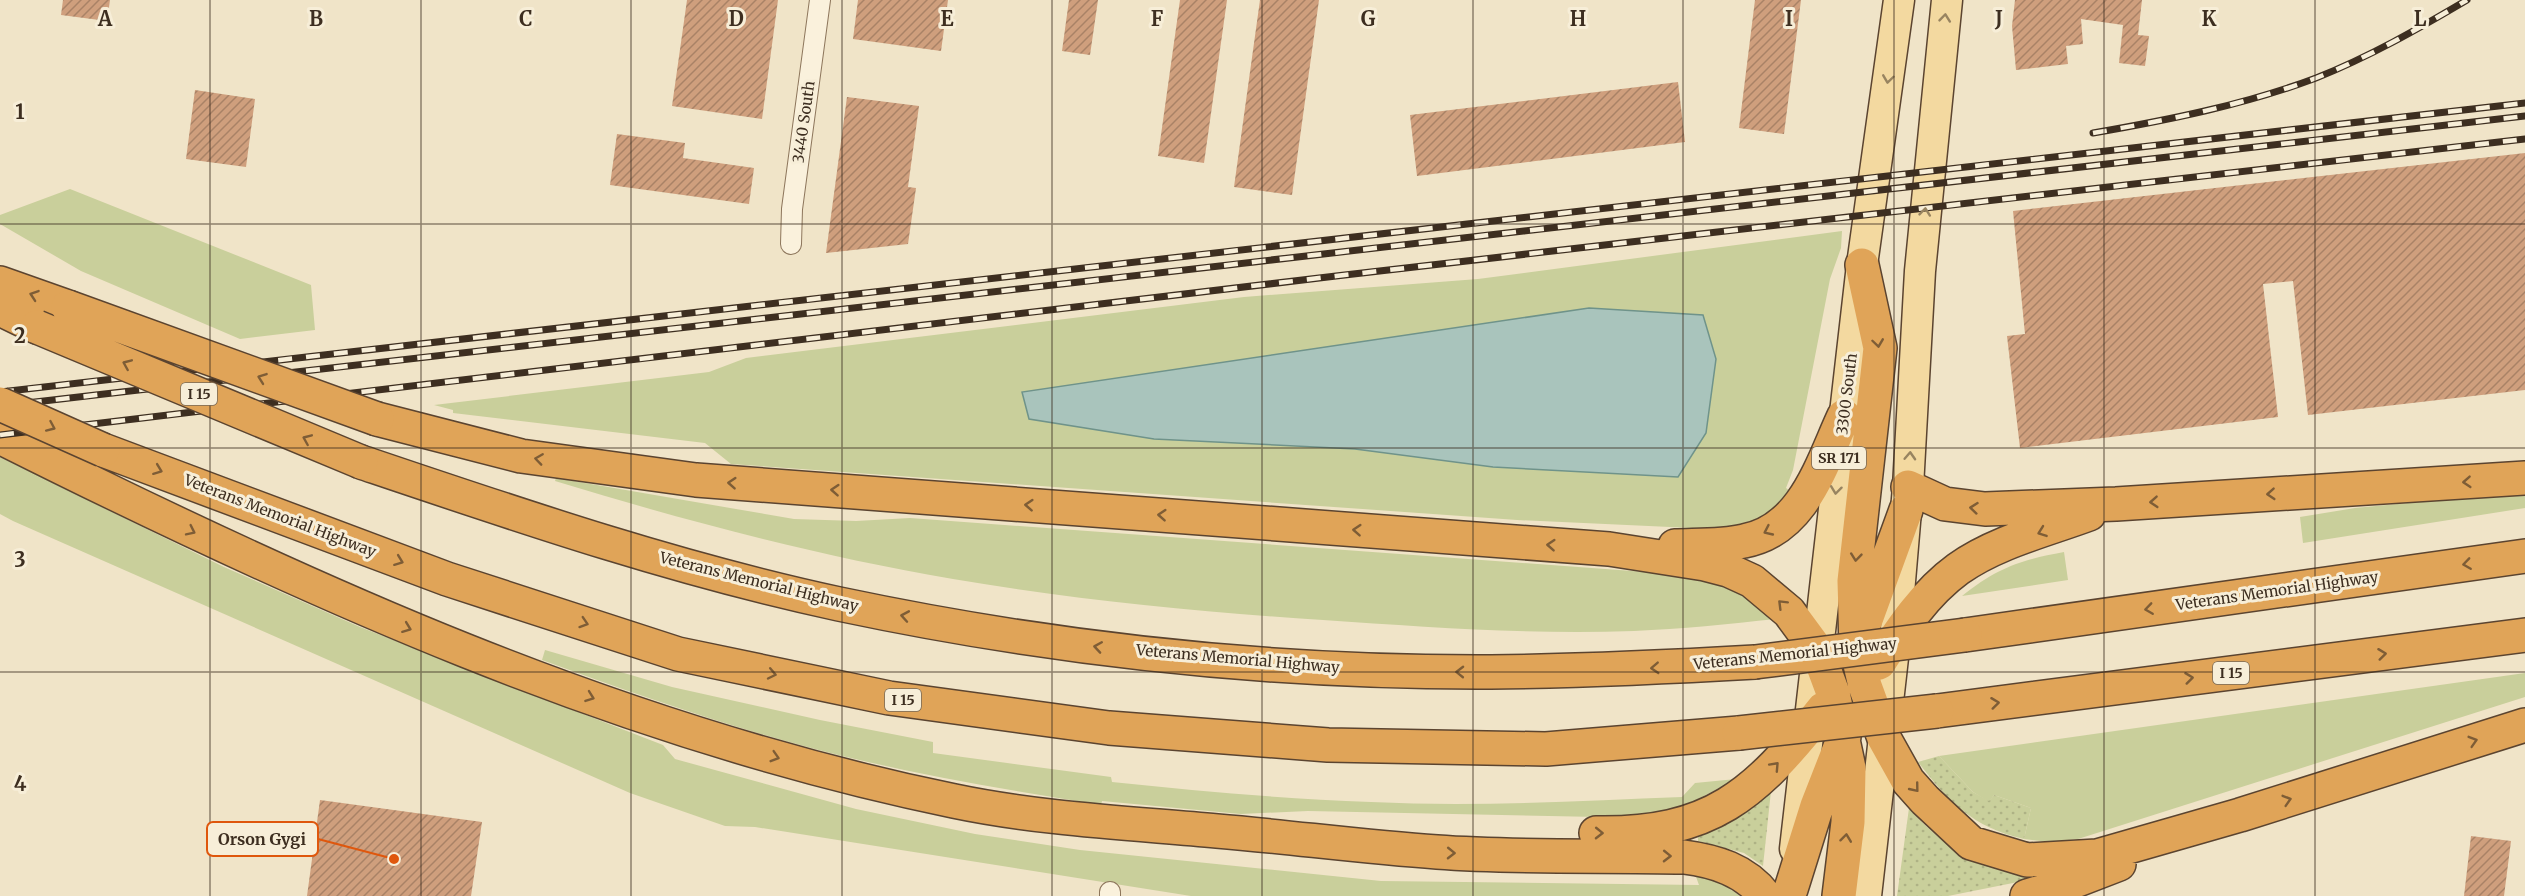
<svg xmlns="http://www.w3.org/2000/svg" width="2525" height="896" font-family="Merriweather,serif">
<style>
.grass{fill:#c9cf9b}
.park{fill:url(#park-dots)}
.water{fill:#a9c4bc;stroke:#6f938a;stroke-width:1.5}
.building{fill:url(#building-hatch)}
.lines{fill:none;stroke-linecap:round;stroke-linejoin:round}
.minor-casing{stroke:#8d765c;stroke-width:22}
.primary-casing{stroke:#5b4430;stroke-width:33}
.motorway-casing{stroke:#5b4430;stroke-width:36}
.minor{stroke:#faf1dc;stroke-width:20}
.primary{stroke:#f3d9a0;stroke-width:30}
.motorway{stroke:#e0a458;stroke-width:33}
.rail-casing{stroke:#3d2e20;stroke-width:7}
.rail{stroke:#f7eed8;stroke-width:4.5;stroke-dasharray:14;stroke-linecap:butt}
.motorway-bridge-casing{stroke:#5b4430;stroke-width:36;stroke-linecap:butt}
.motorway-bridge{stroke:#e0a458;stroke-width:33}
.oneway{stroke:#988460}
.oneway2{stroke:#7e5d36}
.grid{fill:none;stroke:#3d2e20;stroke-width:1.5;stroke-opacity:0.55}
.labels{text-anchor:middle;stroke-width:6;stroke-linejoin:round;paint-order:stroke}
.shield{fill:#f7eed8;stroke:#756857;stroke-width:1.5}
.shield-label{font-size:14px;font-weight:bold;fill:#3d2e20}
.street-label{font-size:15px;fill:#3d2e20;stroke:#f7eed8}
.grid-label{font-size:20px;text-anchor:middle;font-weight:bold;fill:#3d2e20;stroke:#f7eed8;stroke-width:6;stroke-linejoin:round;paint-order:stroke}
.leader{fill:none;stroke:#df570d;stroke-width:2}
.callout-dot{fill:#df570d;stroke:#f7eed8;stroke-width:2}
.callout{fill:#f7eed8;stroke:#df570d;stroke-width:2}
.callout-label{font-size:16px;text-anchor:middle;font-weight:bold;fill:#3d2e20}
</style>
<defs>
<pattern id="park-dots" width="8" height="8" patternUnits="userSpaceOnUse" patternTransform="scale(1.5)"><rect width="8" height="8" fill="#c9cf9b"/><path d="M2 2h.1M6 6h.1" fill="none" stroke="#aeb285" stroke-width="1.8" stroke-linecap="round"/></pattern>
<pattern id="building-hatch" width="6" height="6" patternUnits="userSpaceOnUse" patternTransform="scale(1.5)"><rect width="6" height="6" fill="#cf9f7d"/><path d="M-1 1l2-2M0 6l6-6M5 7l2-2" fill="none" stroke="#a98266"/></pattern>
</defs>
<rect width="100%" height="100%" fill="#f0e4c8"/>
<path class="grass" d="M70,189L311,285L315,330L240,339L81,271L0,224V215Z
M1842,231L1841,248L1830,279L1793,470L1786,488L1790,491L1786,499L1760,520L1725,529L1692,528L1517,520L731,464L705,443L453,413V410L434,405L709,372L746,358L1244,297L1478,279Z
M0,457L224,567L360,627L663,745L675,759L856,809L975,834L1080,850L1381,881L1699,885L1695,874L1722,883L1740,896H1191L755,827L725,826L630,793L13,521L0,514Z
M556,478L794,519L856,521L910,518L1673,574C1717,580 1741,592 1776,619C1729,624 1681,629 1634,631C1531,635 1426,627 1323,620C1199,612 1076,600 953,579C818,556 686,521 555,481Z
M2525,492V508L2303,543L2300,517L2355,508Z
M2064,552L2068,580L1962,596C1997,568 2020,560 2064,552Z
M545,650L672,687L820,720L933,742V753L1111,777L1112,782C1198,791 1285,799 1371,802C1475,807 1579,801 1682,797L1695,783L1736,779L1681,808L1648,818L1308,811L1241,814L1102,801L1101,805C1023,792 945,780 868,762C757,737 649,699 542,660Z
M2525,673V697L2078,839L2049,842L2024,839L2031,808L1994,795L1989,802L1973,792L1939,756Z"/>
<path class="park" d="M1939,756L1973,792L1989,801L1994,795L2031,808L2024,839C1972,827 1949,802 1918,762Z
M1771,791L1763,866L1744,853L1698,841V837L1735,820Z
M1909,808C1941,846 1979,867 2028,875V880L1948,896H1897Z"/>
<path class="water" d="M1589,308L1703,315L1716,359L1706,433L1678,477L1493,467L1355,449L1154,439L1029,419L1022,392Z"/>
<path class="building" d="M63,0H110L107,21L61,15Z
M687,0H778L762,119L672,106Z
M858,0H948L941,51L853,39Z
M1069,0H1098L1090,55L1062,51Z
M1180,0H1227L1204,163L1158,156Z
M1260,0H1319L1292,195L1234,187Z
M1755,0H1801L1784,134L1739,128Z
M2015,0H2142L2138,35L2149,36L2145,66L2119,63L2123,25L2081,19L2083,44L2066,46L2068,64L2016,70L2012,26Z
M1678,82L1685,142L1417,176L1410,115Z
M195,90L255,99L246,167L186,159Z
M847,97L919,106L908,187L916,188L908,244L826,253Z
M617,134L685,143L683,158L754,168L749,204L610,185Z
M2525,153V390L2308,415L2293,281L2263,284L2278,417L2020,448L2007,336L2025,334L2013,211Z
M320,800L482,822L471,896H307Z
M2471,836L2511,841L2504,896H2464Z"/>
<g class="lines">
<defs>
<path id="minor" d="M791,244L792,209L820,0
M1110,896V892"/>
<path id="primary" d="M1795,849L1862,265L1899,0
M1866,896L1895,640L1908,487L1920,271L1947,0"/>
<path id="motorway" d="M1862,265L1880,348L1854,581L1856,647L1865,686L1884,738L1908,781L1925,800L1971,843L2027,860L2097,856L2240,815L2525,725
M0,283L68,307
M0,309L37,327
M377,419L521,456L696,480L1609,549L1705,564L1728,570L1752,581L1789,612L1817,650L1833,693L1849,768L1848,822L1839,896
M0,437C305,590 618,732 954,801C1040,819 1129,823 1217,831C1290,837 1363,847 1437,852C1518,858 1602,855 1684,857C1715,861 1745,870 1765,896
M103,450L447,579L678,654L889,698L1109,728L1328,745L1546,749L1739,733
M361,462C518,515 676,569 839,604C1052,649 1274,673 1491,672C1579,671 1667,667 1755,662
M1908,487L1945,504L1985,509L2116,504L2525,478
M1675,546C1697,545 1722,546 1744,541C1804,530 1822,463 1844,416
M1965,635L2525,556
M1860,636L1906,510
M1879,663C1901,629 1925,593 1958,569C1996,542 2046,530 2089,514
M1937,711L2525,635
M1596,833C1711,835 1755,795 1823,709
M1791,889L1817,806L1844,737
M2027,896L2062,886L2119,864"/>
</defs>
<use href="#minor" class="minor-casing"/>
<use href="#primary" class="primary-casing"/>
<use href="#motorway" class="motorway-casing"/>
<use href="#minor" class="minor"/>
<use href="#primary" class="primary"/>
<use href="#motorway" class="motorway"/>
<defs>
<path id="rail" d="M2093,133C2168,120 2244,105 2316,78C2369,57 2418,29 2467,0
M0,392L2525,103
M0,406L2525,116
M0,435L1336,276L2525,139"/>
</defs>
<use href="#rail" class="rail-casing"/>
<use href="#rail" class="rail"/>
<defs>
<path id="motorway-bridge" d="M68,307L377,419
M37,327L361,462
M0,404L103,450
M1755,662L1965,635
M1739,733L1937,711"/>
</defs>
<use href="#motorway-bridge" class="motorway-bridge-casing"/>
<use href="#motorway-bridge" class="motorway-bridge"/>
</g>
<defs><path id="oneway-chevron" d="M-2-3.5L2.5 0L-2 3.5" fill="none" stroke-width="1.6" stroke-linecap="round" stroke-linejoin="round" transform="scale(1.5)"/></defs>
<g class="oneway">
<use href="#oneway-chevron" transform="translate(1945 18) rotate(-84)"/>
<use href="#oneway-chevron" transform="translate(1888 79) rotate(98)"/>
<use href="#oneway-chevron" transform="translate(1925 212) rotate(-84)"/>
<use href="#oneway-chevron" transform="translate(1910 456) rotate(-87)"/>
<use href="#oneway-chevron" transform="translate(1836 490) rotate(97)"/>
</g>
<g class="oneway2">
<use href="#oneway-chevron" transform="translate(34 295) rotate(-161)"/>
<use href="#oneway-chevron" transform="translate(1878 343) rotate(82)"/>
<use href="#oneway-chevron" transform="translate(127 364) rotate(-157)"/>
<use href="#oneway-chevron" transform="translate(262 378) rotate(-160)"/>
<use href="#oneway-chevron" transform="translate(51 427) rotate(24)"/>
<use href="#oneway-chevron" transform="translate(307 439) rotate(-157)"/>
<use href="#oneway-chevron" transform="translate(539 459) rotate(-172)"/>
<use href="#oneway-chevron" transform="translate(158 470) rotate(21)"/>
<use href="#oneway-chevron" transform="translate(2467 482) rotate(176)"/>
<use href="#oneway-chevron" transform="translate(732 483) rotate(-176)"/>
<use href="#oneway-chevron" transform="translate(835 490) rotate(-176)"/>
<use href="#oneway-chevron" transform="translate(2271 494) rotate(176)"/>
<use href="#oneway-chevron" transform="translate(2154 502) rotate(176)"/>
<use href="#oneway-chevron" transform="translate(1029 505) rotate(-176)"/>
<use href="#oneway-chevron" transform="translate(1974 508) rotate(-174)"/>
<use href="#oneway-chevron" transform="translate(1162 515) rotate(-176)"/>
<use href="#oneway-chevron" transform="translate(1357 530) rotate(-176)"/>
<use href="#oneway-chevron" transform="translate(191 531) rotate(26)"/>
<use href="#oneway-chevron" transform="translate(1768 531) rotate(155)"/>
<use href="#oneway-chevron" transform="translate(2042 532) rotate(160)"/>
<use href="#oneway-chevron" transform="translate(1551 545) rotate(-176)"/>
<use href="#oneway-chevron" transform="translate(1856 557) rotate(96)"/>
<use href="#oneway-chevron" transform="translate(399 561) rotate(21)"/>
<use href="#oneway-chevron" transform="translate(2467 564) rotate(172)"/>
<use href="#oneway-chevron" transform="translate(1782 604) rotate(-135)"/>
<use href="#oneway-chevron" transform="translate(2149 609) rotate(172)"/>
<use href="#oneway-chevron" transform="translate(905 616) rotate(-170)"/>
<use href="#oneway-chevron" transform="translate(584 623) rotate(18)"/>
<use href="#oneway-chevron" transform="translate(407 628) rotate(21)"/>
<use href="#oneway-chevron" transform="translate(1098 647) rotate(-171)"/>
<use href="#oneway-chevron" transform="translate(2382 654) rotate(-7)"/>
<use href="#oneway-chevron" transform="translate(1655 668) rotate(177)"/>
<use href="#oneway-chevron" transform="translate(1460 672) rotate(-179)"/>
<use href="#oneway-chevron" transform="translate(772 674) rotate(12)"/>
<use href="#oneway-chevron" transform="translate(2189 678) rotate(-7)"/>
<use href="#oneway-chevron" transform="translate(590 697) rotate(20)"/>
<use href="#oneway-chevron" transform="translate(1995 703) rotate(-7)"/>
<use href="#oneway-chevron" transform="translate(2473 741) rotate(-17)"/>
<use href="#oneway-chevron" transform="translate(775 757) rotate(17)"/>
<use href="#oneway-chevron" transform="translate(1775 766) rotate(-47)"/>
<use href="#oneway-chevron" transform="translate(1915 788) rotate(51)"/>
<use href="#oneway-chevron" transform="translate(2287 800) rotate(-17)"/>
<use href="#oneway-chevron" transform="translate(1599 833) rotate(1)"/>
<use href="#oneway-chevron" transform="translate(1846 838) rotate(-83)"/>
<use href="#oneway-chevron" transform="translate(1451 853) rotate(1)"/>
<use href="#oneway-chevron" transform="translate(1667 856) rotate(1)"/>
</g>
<path class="grid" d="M210,0V896M421,0V896M631,0V896M842,0V896M1052,0V896M1262,0V896M1473,0V896M1683,0V896M1894,0V896M2104,0V896M2315,0V896M0,224H2525M0,448H2525M0,672H2525"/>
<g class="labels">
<g class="shield">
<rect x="181" y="383" width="36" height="22" rx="4.5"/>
<rect x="1812" y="447" width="54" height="22" rx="4.5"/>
<rect x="2213" y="662" width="36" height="22" rx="4.5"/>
<rect x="885" y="689" width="36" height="22" rx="4.5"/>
</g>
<g class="shield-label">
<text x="199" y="399">I 15</text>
<text x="1839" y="463">SR 171</text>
<text x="2231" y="678">I 15</text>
<text x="903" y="705">I 15</text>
</g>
<g class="street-label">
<text transform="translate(804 122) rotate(-82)" y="5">3440 South</text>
<text transform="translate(1847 394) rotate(-83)" y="5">3300 South</text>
<text transform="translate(280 516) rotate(21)" y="5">Veterans Memorial Highway</text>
<text transform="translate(759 582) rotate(14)" y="5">Veterans Memorial Highway</text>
<text transform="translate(2277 591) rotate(-8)" y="5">Veterans Memorial Highway</text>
<text transform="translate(1795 654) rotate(-6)" y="5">Veterans Memorial Highway</text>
<text transform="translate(1238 659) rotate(5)" y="5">Veterans Memorial Highway</text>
</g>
</g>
<g class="grid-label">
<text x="105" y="26">A</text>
<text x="316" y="26">B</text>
<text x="526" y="26">C</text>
<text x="736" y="26">D</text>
<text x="947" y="26">E</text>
<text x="1157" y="26">F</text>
<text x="1368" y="26">G</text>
<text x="1578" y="26">H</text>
<text x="1789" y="26">I</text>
<text x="1999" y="26">J</text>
<text x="2209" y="26">K</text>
<text x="2420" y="26">L</text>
<text x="20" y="119">1</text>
<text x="20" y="343">2</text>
<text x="20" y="567">3</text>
<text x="20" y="791">4</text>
</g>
<path class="leader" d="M394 859L318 839"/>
<circle class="callout-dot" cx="394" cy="859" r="6"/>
<rect class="callout" x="207" y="822" width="111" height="34" rx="6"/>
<g class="callout-label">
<text x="262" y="845">Orson Gygi</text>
</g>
</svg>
